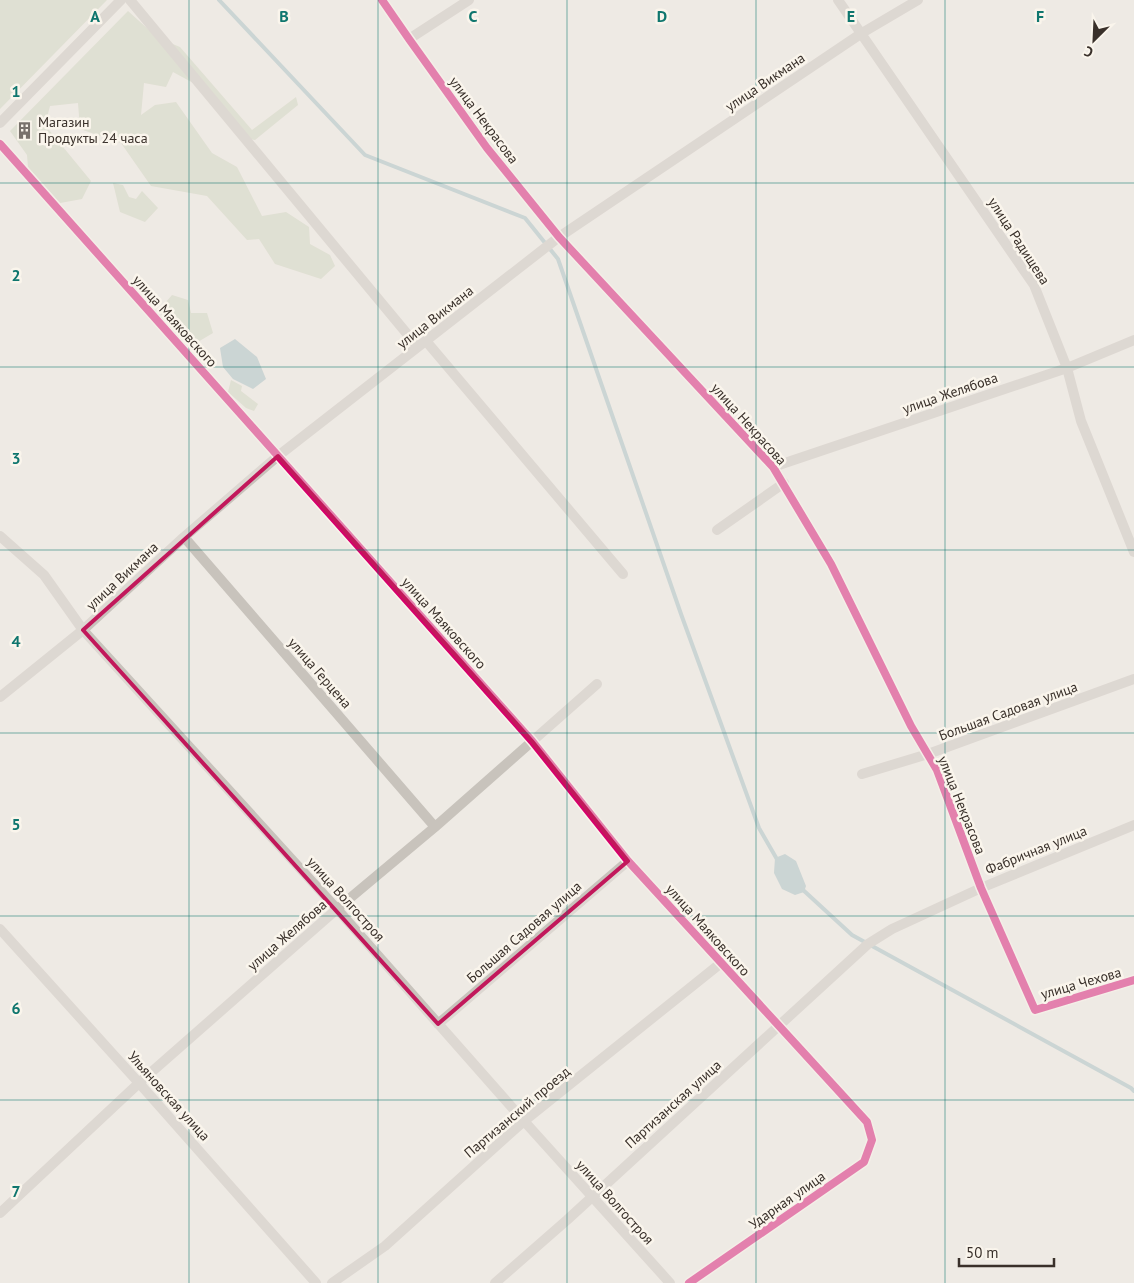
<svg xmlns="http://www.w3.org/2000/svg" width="1134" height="1283" font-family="'PT Sans',sans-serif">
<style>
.green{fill:#cdd4be}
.water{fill:#a0bcc0}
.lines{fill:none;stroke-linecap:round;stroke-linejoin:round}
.stream{stroke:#a0bcc0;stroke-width:4}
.minor{stroke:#c8c3bc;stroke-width:10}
.cycleway-casing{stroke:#faf5ec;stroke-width:11}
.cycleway{stroke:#d6006c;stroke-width:8}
.marked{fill:none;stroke:#c2185b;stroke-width:4;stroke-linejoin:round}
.grid{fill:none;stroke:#0f766e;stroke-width:1;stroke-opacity:0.55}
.labels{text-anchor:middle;stroke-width:5;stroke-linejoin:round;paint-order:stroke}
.street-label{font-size:14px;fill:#39302a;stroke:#faf5ec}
.poi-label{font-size:14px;fill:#39302a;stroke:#faf5ec;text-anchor:start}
.grid-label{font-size:16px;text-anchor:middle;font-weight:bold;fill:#0f766e;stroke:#faf5ec;stroke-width:5;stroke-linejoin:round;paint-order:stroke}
</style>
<rect width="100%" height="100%" fill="#eeeae4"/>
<path class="green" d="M0,0H107L0,109Z
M128,11L158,38L180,47L252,130L296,97L298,105L255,140L245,138L208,91L173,72L166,87L144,83L141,115L155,105L176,102L212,153L237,167L262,216L286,212L309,227L310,244L330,255L335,266L321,279L275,264L259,239L247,240L207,196L151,186L121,143L80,129L78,103L50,106L45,125L91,181L82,199L60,203L28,167L27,155L10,131Z
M113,183L123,185L129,197L136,199L142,191L158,208L145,222L120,212Z
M172,295L188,300L191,313H207L213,333L191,346L172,333L159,310Z
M231,380L242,386L241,391L258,404L254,411L246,408L228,392Z"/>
<path class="water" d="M235,339L257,357L266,379L253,389L233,379L223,367L220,348Z
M785,854L796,861L806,886L804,892L795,895L782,889L774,873L775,858Z"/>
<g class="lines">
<path class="stream" d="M219,0L365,155L525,218L558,259L681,614L759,828L778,861
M802,889L852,935L1131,1088L1134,1091"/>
<path class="minor" d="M130,0L418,347
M382,0L409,39L487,148L559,237L773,467L831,564L911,726L937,770L981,888L1035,1010L1134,980
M838,0L1034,285L1067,368L1081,421L1134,552
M409,39L469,0
M0,123L121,0
M0,144L532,741L628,861L867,1122L872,1140L864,1162L689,1283
M426,341L623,574
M773,467L1067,368L1134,340
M717,530L784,483
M0,536L44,575L83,630L337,909L524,1121L670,1283
M184,537L435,827
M0,697L83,630L184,537L278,456L559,237L862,33L918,0
M862,774L928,754L1134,679
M0,929L139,1083L316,1283
M438,1024L628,861
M0,1213L139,1083L337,909L435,827L597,684
M332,1283L385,1246L524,1121L721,963
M495,1283L567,1220L868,944L892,929L981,888L1134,825"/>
<defs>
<path id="cycleway" d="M382,0L409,39L487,148L559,237L773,467L831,564L911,726L937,770L981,888L1035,1010L1134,980
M0,144L532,741L628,861L867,1122L872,1140L864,1162L689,1283"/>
</defs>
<use href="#cycleway" class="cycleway-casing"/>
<use href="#cycleway" class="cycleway"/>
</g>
<path d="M0 0H1134V1283H0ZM278,456L532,741L628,861L438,1024L83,630Z" fill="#eeeae4" fill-opacity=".55" fill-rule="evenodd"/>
<path class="marked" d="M278,456L532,741L628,861L438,1024L83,630Z"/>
<path class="grid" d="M189,0V1283M378,0V1283M567,0V1283M756,0V1283M945,0V1283M0,183H1134M0,367H1134M0,550H1134M0,733H1134M0,916H1134M0,1100H1134"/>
<defs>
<symbol id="building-bare" viewBox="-9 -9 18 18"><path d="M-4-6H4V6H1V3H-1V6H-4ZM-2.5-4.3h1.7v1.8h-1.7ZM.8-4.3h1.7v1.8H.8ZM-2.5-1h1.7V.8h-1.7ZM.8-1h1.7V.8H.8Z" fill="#78716b" stroke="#faf5ec" stroke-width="2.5" paint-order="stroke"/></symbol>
</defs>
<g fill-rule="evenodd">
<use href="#building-bare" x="12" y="118" width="25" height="25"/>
</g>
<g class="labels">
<g class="street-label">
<text transform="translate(765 82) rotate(-34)" y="5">улица Викмана</text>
<text transform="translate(484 120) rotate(53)" y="5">улица Некрасова</text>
<text transform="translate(1019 241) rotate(57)" y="5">улица Радищева</text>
<text transform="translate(435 317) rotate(-38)" y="5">улица Викмана</text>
<text transform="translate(175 321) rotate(48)" y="5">улица Маяковского</text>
<text transform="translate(950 393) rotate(-19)" y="5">улица Желябова</text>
<text transform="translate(749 424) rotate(48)" y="5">улица Некрасова</text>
<text transform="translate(122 576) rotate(-43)" y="5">улица Викмана</text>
<text transform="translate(444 623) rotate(48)" y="5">улица Маяковского</text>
<text transform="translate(320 673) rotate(49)" y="5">улица Герцена</text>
<text transform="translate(1008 711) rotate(-20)" y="5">Большая Садовая улица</text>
<text transform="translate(962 805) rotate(68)" y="5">улица Некрасова</text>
<text transform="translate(1036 850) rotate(-22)" y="5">Фабричная улица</text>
<text transform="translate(346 899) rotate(48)" y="5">улица Волгостроя</text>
<text transform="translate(708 930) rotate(48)" y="5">улица Маяковского</text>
<text transform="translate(524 932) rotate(-41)" y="5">Большая Садовая улица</text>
<text transform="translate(287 935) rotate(-41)" y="5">улица Желябова</text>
<text transform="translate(1081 983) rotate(-16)" y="5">улица Чехова</text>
<text transform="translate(169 1096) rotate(48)" y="5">Ульяновская улица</text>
<text transform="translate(673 1104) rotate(-42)" y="5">Партизанская улица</text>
<text transform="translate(517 1112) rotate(-40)" y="5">Партизанский проезд</text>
<text transform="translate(787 1200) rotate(-35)" y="5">Ударная улица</text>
<text transform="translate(615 1202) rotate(48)" y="5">улица Волгостроя</text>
</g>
<g class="poi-label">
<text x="38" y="127">Магазин<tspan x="38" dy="16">Продукты 24 часа</tspan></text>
</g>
</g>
<g class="grid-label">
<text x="95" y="22">A</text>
<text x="284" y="22">B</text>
<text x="473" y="22">C</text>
<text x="662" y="22">D</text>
<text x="851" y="22">E</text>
<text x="1040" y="22">F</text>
<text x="16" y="97">1</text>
<text x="16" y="281">2</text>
<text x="16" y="464">3</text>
<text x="16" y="647">4</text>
<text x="16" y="830">5</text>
<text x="16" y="1014">6</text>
<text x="16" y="1197">7</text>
</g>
<g transform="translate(1094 40) rotate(204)" stroke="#faf5ec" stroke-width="4" paint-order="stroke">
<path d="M0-4L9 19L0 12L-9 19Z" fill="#39302a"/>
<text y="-8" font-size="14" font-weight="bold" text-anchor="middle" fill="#39302a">С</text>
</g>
<path d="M959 1258v8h95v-8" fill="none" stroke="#39302a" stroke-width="2.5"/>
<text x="966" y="1258" font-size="15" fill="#39302a" stroke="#faf5ec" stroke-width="4" paint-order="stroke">50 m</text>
</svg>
